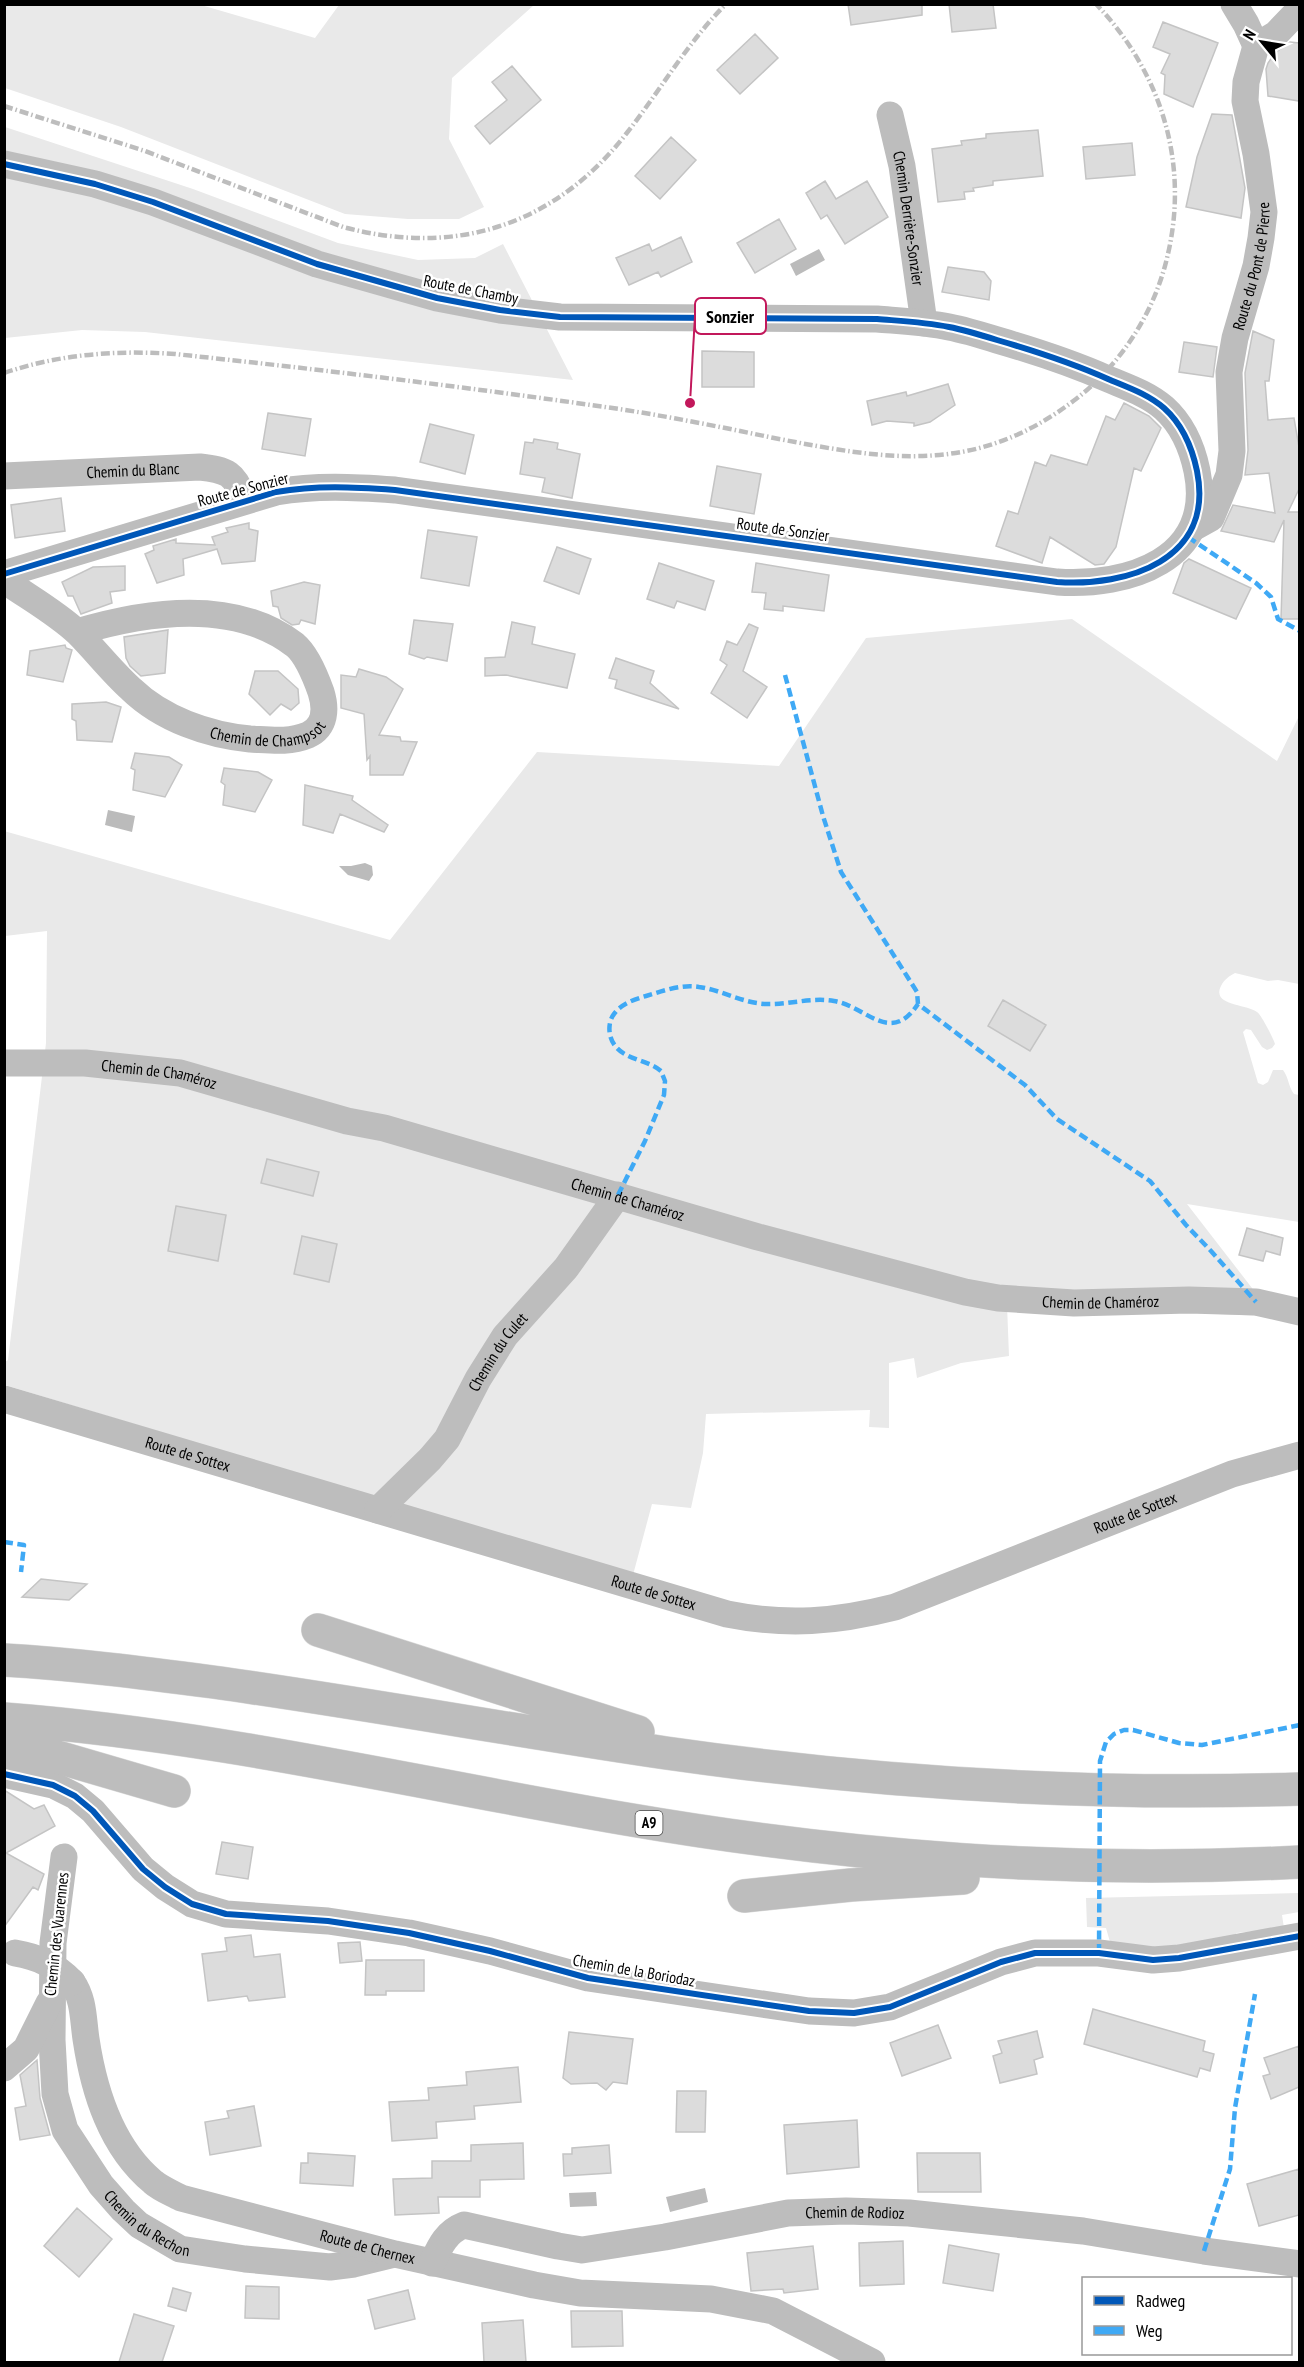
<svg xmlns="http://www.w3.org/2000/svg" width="1304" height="2367" font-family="'PT Sans Narrow',sans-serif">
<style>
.green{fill:#e9e9e9}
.water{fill:#bbb}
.building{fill:#dcdcdc;stroke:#c4c4c4;stroke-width:1.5}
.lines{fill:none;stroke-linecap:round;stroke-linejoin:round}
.highway-casing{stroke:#dbdbdb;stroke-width:34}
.minor{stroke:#bdbdbd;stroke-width:27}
.highway{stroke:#bdbdbd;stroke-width:33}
.rail{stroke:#bdbdbd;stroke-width:4.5;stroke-dasharray:9 3 1.5 3;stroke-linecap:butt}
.minor-bridge{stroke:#bdbdbd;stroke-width:27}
.quiet{stroke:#3fa9f5;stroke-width:4.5;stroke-dasharray:9 4.5;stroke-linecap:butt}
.cycleway-casing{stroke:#fff;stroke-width:10}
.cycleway{stroke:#0057b8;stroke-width:6}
.labels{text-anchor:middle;stroke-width:5;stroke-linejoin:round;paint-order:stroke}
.shield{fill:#fff;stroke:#4c4c4c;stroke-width:1.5}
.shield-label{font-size:15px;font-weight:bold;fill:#000}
.street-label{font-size:16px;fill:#000;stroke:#fff}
.leader{fill:none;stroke:#c2185b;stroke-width:2}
.callout-dot{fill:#c2185b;stroke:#fff;stroke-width:2}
.callout{fill:#fff;stroke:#c2185b;stroke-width:2}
.callout-label{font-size:18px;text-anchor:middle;font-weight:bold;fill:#000}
</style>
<rect width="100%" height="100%" fill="#fff"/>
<path class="green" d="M5,4L201,5L315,38L339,5H534L452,78L449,139L484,207L459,219H408L345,214L121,127L5,88Z
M5,127L193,189L338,243L418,260L475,258L503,244L573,380L145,332L82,330L5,338Z
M1072,619L1277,761L1299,716V984L1278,980L1268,981L1235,973C1229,976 1224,980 1221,986C1211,1006 1247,1004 1257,1012C1261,1014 1274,1040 1275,1044L1272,1048L1267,1050L1262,1047L1251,1030L1246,1029L1243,1032L1258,1083L1263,1085L1268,1082L1273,1070H1283C1289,1078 1288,1086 1294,1094L1299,1095V1222L1187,1204L1252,1288L1265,1316L1007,1305L1009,1356L961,1363L917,1378L914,1358L889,1363V1428L869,1427L870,1410L706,1414L703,1453L691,1508L652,1504L633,1575L5,1385V1362L8,1360L46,1043L47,931L5,936L4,831L390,940L537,752L779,766L866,638Z
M1299,1893V1912L1282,1915L1284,1928L1236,1933L1238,1940L1155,1951L1110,1942L1106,1928L1087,1927L1086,1898Z"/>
<path class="water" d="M819,249L825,260L796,276L790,264Z
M108,810L135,816L132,832L105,825Z
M365,863L372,866L373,875L369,881L348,875L339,866H351Z
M705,2188L708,2202L670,2212L666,2197Z
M596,2192L597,2206L570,2207L569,2193Z"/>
<path class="building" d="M848,4H922V15L851,25Z
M949,4H993L996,28L952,32Z
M1163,22L1218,43L1193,107L1164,94L1165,75L1161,73L1170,54L1153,47Z
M755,34L778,58L740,94L717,70Z
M1290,42L1299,43V101L1268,96L1266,69L1268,63L1275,53Z
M512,66L541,100L490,144L475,126L507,100L492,82Z
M1212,114L1232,115L1245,188L1241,218L1186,207L1197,157Z
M1038,130L1043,176L993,181V185L973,188L974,191L964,192L965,199L938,202L932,149L962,145L961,141L986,138V134Z
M671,137L696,160L660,199L635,176Z
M1132,143L1135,175L1086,179L1083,147Z
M825,181L836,199L867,181L888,217L845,244L827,215L821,219L806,193Z
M779,219L796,249L755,273L737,243Z
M681,237L692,262L661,277L658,272L629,285L616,258L649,244L652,251Z
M948,267L984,272L991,281L989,300L942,292Z
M1253,331L1274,340L1269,381H1265L1268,420L1294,418L1299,447V489L1288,512H1299V619H1281L1284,520L1274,542L1221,531L1233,505L1275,513L1269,473L1245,475L1248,450L1245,373Z
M1184,342L1217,347L1213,377L1179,372Z
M702,351L754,352V387H702Z
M948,384L955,405L930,422L914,426V423L887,421L872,425L867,401L906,392L907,396Z
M1124,403L1149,416L1161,428L1141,471L1134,468L1116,547L1104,564L1095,565L1050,537L1042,563L996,546L1008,511L1018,514L1035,462L1046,466L1051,455L1087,465L1106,416L1115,420Z
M268,413L311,419L305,456L262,449Z
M430,424L474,435L465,474L420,462Z
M534,439L558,443L557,449L580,454L572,498L542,492L545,478L520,474L525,442L533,443Z
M717,466L761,474L754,514L710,506Z
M61,498L65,531L15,538L11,505Z
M249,523V529L258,531L255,561L222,564L217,549L183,559L184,575L157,583L145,554L154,550L153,546L176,539V543L215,545L212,537L228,532L226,528Z
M428,530L477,537L469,586L421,578Z
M557,547L591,559L579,594L544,581Z
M1189,559L1251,588L1236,619L1173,593L1184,563Z
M659,563L714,581L705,610L677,601L674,608L647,599Z
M756,563L829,575L824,611L783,606V611L764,609L766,593L752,592Z
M125,566V590L110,592L112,603L81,614L73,596H68L62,582L93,567Z
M304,582L320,585L315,624L301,620L299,624L292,625L281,618L278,607L273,606L271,591Z
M414,620L453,624L447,661L427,657L424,659L409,654Z
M512,622L535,627L532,644L575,654L567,688L506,675L485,676V658L505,657Z
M749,624L758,628L743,671L767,687L747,718L711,693L727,665L720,660L727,641L737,645Z
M168,630L165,673L141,676L130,666L126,658L124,637Z
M65,645L66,648L72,650L63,682L27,675L30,651Z
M616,658L654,671L650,683L679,709L615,688L617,680L609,678Z
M359,669L386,677L403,689L379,735L400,737L401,741L417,742L403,775H370V756L367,760L364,714L341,708V675L356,677Z
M255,671H278L298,689L299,703L291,710L281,704L270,715L249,694Z
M106,702L121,707L112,742L77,740L76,721L72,719V704Z
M135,753L169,757L182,765L165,797L133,790L135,770L131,768Z
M224,768L258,772L272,780L255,812L223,805L225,785L221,782Z
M305,785L353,796L352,800L388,825L384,832L340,814L333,833L303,825Z
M1003,1000L1046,1025L1030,1051L988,1026Z
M267,1159L319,1172L313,1196L261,1183Z
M176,1206L226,1215L218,1261L168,1251Z
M1247,1228L1283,1238L1280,1255L1266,1251L1263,1261L1239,1255Z
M302,1236L337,1244L329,1282L294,1274Z
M41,1579L87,1584L69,1600L22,1597Z
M4,1790L34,1809L44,1805L55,1826L6,1853L44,1874L38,1890L33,1887L4,1927Z
M222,1842L253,1847L248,1879L216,1874Z
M251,1935L254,1957L280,1954L285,1997L249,2001L247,1996L208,2001L202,1954L227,1951L225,1938Z
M360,1942L362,1961L340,1963L338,1943Z
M366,1960H424V1991H386V1995H365Z
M1093,2009L1205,2041L1203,2051L1214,2054L1210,2071L1200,2068L1197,2077L1084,2044Z
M938,2025L951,2058L902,2076L890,2043Z
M1037,2031L1043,2057L1034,2060L1037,2074L1000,2083L993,2056L1002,2053L998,2041Z
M569,2032L633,2039L627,2084L613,2082L606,2090L597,2083L571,2084L563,2078Z
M1299,2046V2087L1271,2099L1263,2076L1270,2074L1264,2058Z
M37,2060L40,2098L50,2135L20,2140L15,2108L26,2106L20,2075Z
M518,2067L521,2102L474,2106L475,2119L436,2122L437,2138L392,2141L389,2102L429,2100L428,2088L467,2085L466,2072Z
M677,2091H706L705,2132H676Z
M254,2106L261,2146L210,2155L205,2122L229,2118L227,2111Z
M857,2120L859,2167L787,2174L784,2125Z
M523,2143L524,2179L480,2180V2197H438L439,2213L395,2215L393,2179L432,2178V2161H471V2145Z
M609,2145L611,2173L564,2176L563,2154H572V2148Z
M308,2153L355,2156L353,2186L300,2183L301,2163H308Z
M917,2153H980L981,2192H918Z
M1299,2169V2215L1259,2226L1247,2184Z
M77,2208L112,2239L79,2277L44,2246Z
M903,2241L904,2284L860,2286L859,2243Z
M949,2245L999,2254L993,2291L943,2283Z
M813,2246L818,2289L784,2293L783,2289L751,2291L747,2253Z
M246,2286L279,2287V2319L245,2318Z
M173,2288L191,2293L186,2311L168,2306Z
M408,2290L415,2319L375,2329L368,2300Z
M571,2311H622L623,2346L572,2347Z
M134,2314L174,2326L162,2362H119Z
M523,2320L526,2362H484L482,2323Z"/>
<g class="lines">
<defs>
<path id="highway" d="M318,1630L638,1732
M4,1660C74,1664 144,1673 213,1682C364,1703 515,1731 666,1753C876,1783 1087,1796 1300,1789
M4,1719C214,1735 420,1784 626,1819C853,1858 1070,1874 1300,1862
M4,1745L44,1753L174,1791
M744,1896L851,1885L963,1878"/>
</defs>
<use href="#highway" class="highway-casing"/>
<g class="minor">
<path d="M1234,4L1246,24L1256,46"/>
<path id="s1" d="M890,115L902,166L924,323"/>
<path d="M4,164L95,184L153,202L317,264L437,298L500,310L560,317L877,319C901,321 925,322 949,327C965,330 981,335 997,340C1035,351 1072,363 1108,379C1127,387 1148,394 1164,408C1183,425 1192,447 1197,471C1215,560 1127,587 1057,582L395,490C354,487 316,485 276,492L4,574"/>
<path id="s2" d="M4,476L200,467C227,470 235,473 244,500"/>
<path id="s3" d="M1193,528L1211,518L1229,475L1232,451L1229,372L1235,338L1256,266L1261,238L1264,212L1256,154L1245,101L1246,82L1256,46L1276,34L1300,9"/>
<path id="s4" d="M4,580C28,597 57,613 78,633C96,651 112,672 131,689C162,719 208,735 250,739C270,740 289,743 308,735C326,727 326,708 321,692C316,678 307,655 295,645C234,598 144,612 77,632"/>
<path id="s5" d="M4,1063H85L180,1073L347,1121L384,1128L758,1237L965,1292L998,1298L1074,1303L1189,1300L1256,1302L1300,1312"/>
<path id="s6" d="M4,1399L727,1614C787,1626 836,1622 895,1607L1232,1474L1300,1455"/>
<path id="s7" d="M378,1510L430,1459L447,1439L478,1379L505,1336L566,1268L618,1195"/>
<path d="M4,1774L53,1785L75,1796L93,1811L143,1869L165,1887L192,1904L226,1914L328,1921L409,1933L490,1951L588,1978L809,2011L854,2013L890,2007L1001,1962L1035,1953H1099L1153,1960L1179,1958L1300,1936"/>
<path id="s8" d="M64,1857L53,1943L52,2040L55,2094L65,2130L101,2185L123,2210L139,2225L180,2249L245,2259L330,2267L354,2264L391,2255"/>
<path id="s9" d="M72,1982C84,1999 83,2019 86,2039C94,2092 111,2147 153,2182C161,2189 172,2193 181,2198L395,2254L534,2285L580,2293L711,2299L773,2311L872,2362"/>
<path d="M4,2068L26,2049L49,2003"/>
<path id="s10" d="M432,2263C440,2246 446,2232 464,2225L558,2246L582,2250L665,2237L788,2213L846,2211L909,2213L1083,2231L1204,2251L1300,2264"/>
</g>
<use href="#highway" class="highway"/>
<path class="rail" d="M4,106L145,151L343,227C455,257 554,226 626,134C660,91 687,43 726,4
M4,373C60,354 116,350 175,354C316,369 458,386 598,406C657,414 716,426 774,438C888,460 976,476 1076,399C1121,364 1154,313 1167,258C1190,165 1162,73 1096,4"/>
<path class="minor-bridge" d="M15,1953C39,1957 55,1965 72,1982"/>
<path class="quiet" d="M1188,537L1256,583L1271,597L1278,619L1300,631
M785,675L823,816L841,872L917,992L918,1004L1025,1085L1057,1119L1150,1181L1186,1225L1211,1251L1256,1302
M618,1195L645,1141L664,1095L665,1081L661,1071C648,1060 628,1060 617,1048C608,1039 607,1023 614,1014C621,1004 635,999 646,996C663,991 681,984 699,987C722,990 742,1003 766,1004C788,1005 811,997 834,1001C866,1006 890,1046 918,1004
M4,1542L24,1545L21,1572
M1099,1953L1100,1761L1106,1742L1114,1734L1124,1730H1133L1179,1743L1202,1745L1300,1725
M1204,2251L1230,2169L1235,2108L1255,1994"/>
<defs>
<path id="cycleway" d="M4,164L95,184L153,202L317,264L437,298L500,310L560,317L877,319C901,321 925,322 949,327C965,330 981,335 997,340C1035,351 1072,363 1108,379C1127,387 1148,394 1164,408C1183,425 1192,447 1197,471C1215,560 1127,587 1057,582L395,490C354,487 316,485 276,492L4,574
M4,1774L53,1785L75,1796L93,1811L143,1869L165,1887L192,1904L226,1914L328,1921L409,1933L490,1951L588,1978L809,2011L854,2013L890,2007L1001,1962L1035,1953H1099L1153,1960L1179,1958L1300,1936"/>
</defs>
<use href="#cycleway" class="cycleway-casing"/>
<use href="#cycleway" class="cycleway"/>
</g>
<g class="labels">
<rect class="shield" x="635.5" y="1811" width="27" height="24" rx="4.5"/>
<g class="shield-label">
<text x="649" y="1828">A9</text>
</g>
<g class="street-label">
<text dy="6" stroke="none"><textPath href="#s1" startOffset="105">Chemin Derrière-Sonzier</textPath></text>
<text dy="6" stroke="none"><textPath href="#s3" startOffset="279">Route du Pont de Pierre</textPath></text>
<text transform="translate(471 289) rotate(11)" y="6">Route de Chamby</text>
<text dy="6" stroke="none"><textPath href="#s2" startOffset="129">Chemin du Blanc</textPath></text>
<text transform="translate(243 489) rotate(-15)" y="6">Route de Sonzier</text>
<text transform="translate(783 529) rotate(8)" y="6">Route de Sonzier</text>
<text dy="6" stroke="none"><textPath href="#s4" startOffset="318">Chemin de Champsot</textPath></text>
<text dy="6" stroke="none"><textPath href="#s5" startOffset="156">Chemin de Chaméroz</textPath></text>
<text dy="6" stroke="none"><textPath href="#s5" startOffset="642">Chemin de Chaméroz</textPath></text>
<text dy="6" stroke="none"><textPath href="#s5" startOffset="1128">Chemin de Chaméroz</textPath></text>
<text dy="6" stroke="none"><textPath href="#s7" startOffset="200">Chemin du Culet</textPath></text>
<text dy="6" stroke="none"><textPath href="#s6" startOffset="192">Route de Sottex</textPath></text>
<text dy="6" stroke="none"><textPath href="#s6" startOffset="1182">Route de Sottex</textPath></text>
<text dy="6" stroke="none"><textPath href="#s6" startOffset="678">Route de Sottex</textPath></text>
<text transform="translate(56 1934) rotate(-84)" y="6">Chemin des Vuarennes</text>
<text transform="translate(634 1970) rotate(10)" y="6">Chemin de la Boriodaz</text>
<text dy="6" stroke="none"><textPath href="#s10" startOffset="448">Chemin de Rodioz</textPath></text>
<text dy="6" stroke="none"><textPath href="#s8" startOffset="402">Chemin du Rechon</textPath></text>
<text dy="6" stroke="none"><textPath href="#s9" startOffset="446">Route de Chernex</textPath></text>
</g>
</g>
<path class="leader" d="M690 403L695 316"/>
<circle class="callout-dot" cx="690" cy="403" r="6"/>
<rect class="callout" x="695" y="298" width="71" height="36" rx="6"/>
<g class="callout-label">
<text x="730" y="323">Sonzier</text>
</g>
<rect width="1304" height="2367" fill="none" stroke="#000000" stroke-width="12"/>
<rect x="1082" y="2277" width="210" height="78" fill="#ffffff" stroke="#999999" stroke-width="1.5"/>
<rect x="1094" y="2296" width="30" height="9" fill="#0057b8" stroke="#999999" stroke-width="1.5"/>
<text x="1136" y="2307" font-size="18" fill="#000000">Radweg</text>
<rect x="1094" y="2326" width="30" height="9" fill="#3fa9f5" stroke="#999999" stroke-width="1.5"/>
<text x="1136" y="2337" font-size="18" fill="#000000">Weg</text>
<g transform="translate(1262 42) rotate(300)" stroke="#ffffff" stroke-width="4.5" paint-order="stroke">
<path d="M0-4.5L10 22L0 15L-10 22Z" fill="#000000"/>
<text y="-9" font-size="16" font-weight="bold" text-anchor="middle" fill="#000000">N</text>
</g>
</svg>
